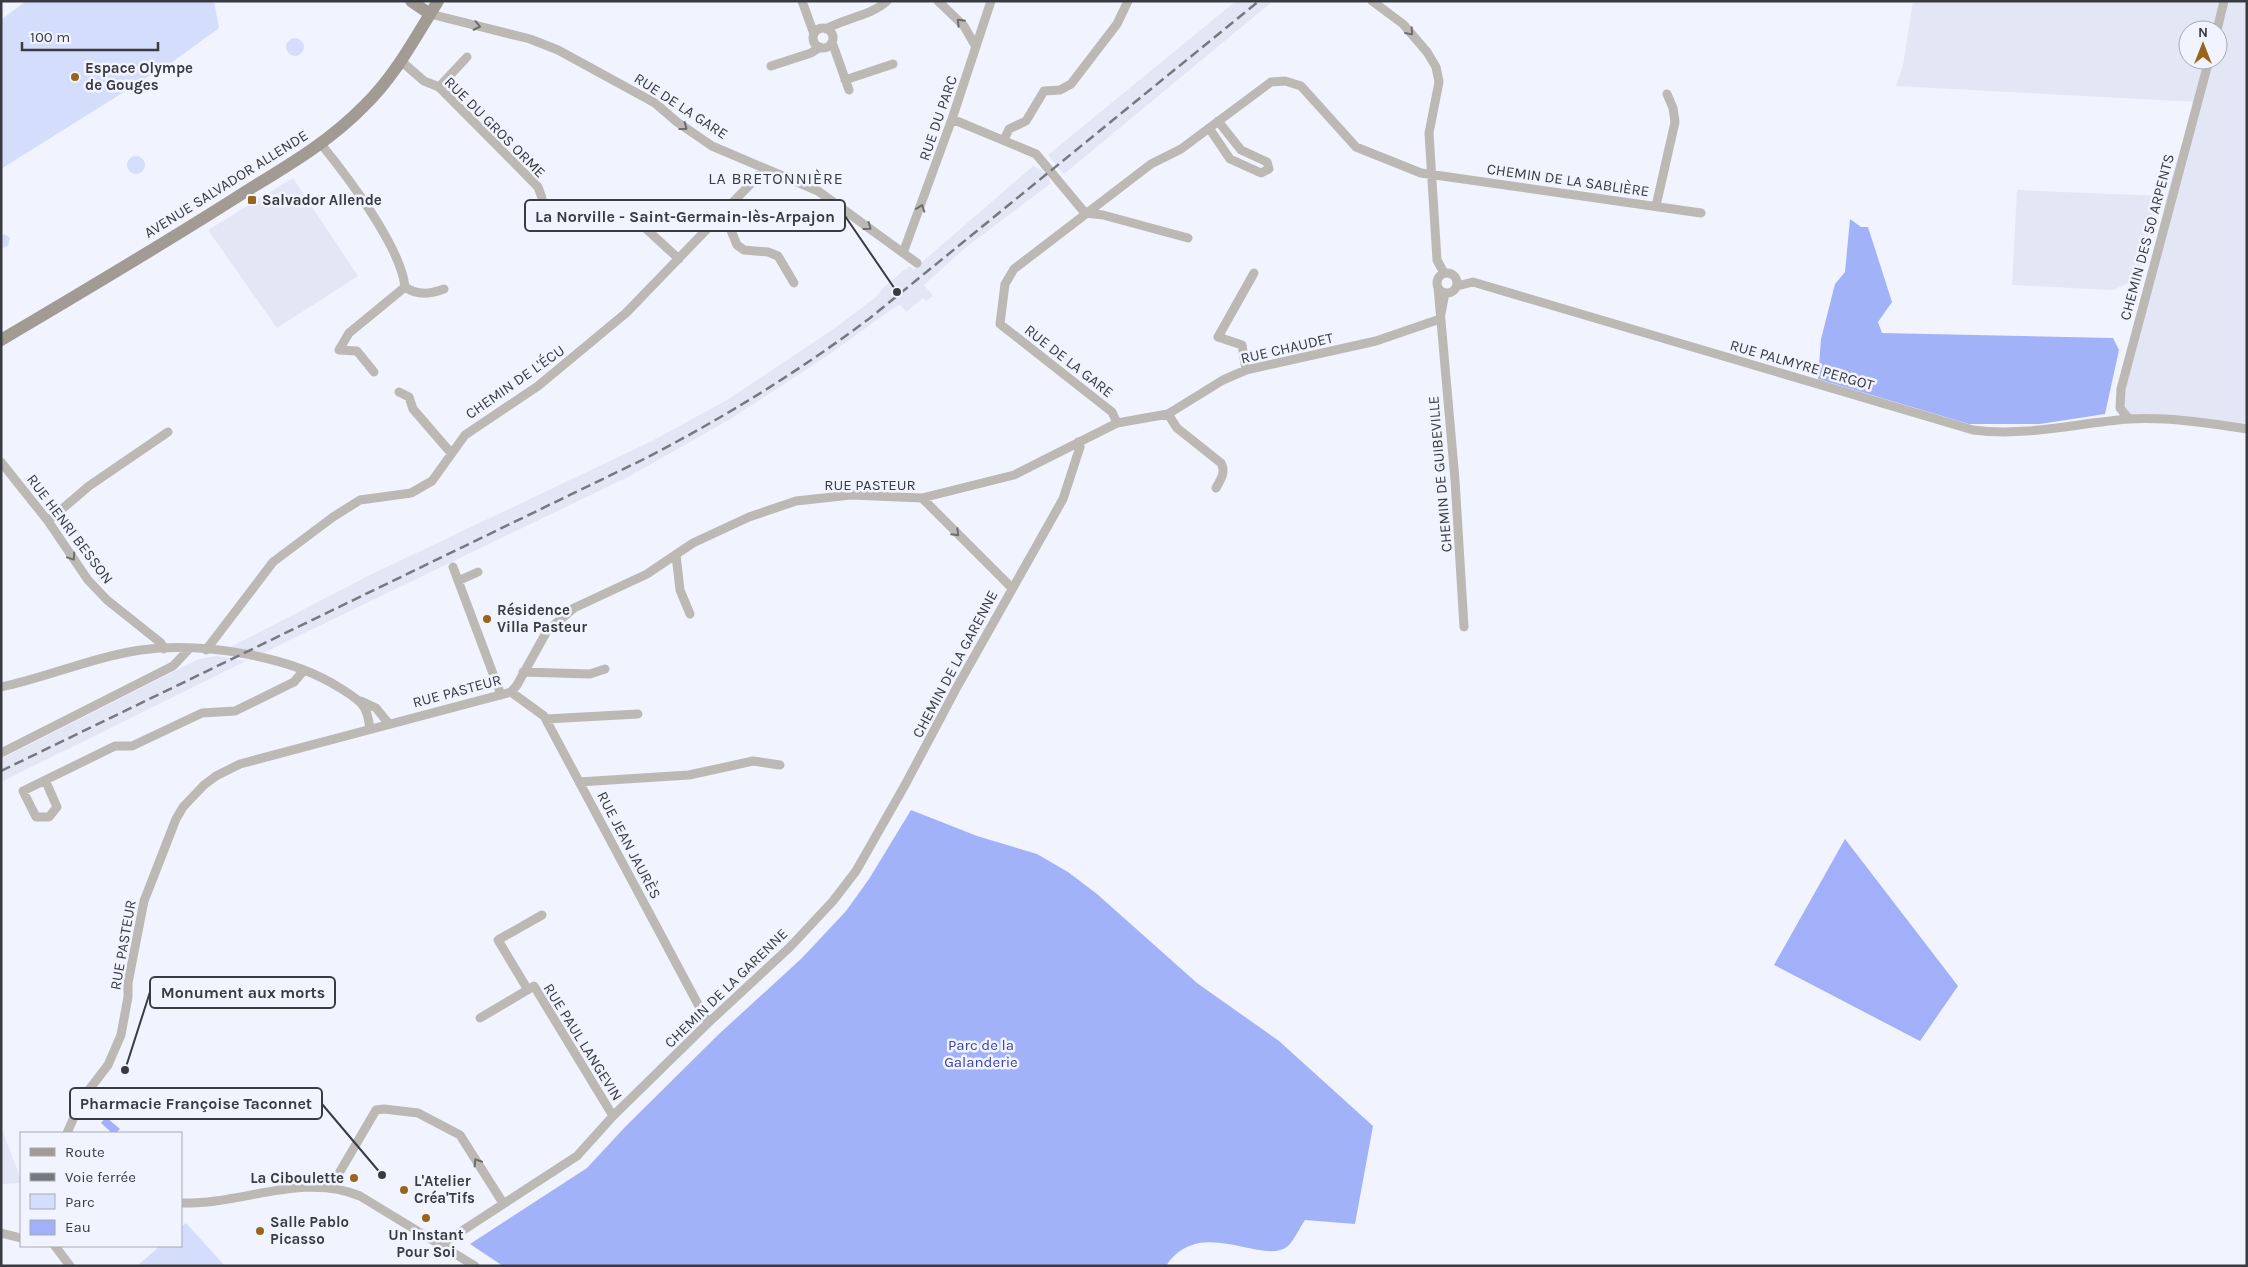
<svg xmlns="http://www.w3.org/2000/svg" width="2248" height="1267" font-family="Karla,sans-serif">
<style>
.built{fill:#e2e6f5;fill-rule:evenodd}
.green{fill:#d5ddfd}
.forest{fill:#a2b2f9}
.water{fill:#a1b0f8}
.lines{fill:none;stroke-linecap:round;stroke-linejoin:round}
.street{stroke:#bcb8b4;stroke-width:9}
.secondary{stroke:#a19b94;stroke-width:12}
.rail{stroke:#76787f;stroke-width:2.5;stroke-dasharray:10 5;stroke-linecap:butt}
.oneway{stroke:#6d6d6e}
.poi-dot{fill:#99651b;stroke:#f1f4fe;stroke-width:2}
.labels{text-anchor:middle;stroke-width:5;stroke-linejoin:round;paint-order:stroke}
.poi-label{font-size:15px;font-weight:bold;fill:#393b40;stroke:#f1f4fe;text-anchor:start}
.street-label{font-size:15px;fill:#393b40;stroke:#f1f4fe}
.park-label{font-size:15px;fill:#3b42a7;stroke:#f1f4fe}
.neighbourhood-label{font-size:16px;letter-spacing:1px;fill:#393b40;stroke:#f1f4fe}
.leader{fill:none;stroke:#393b40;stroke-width:2}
.callout-dot{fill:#393b40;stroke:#f1f4fe;stroke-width:2}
.callout{fill:#f1f4fe;stroke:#393b40;stroke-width:2}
.callout-label{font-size:16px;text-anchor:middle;font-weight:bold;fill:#393b40}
</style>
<rect width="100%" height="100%" fill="#f1f4fe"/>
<path class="built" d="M1236,1H1273L1064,174L1060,170L1048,155Z
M1913,1H2247V429L2123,414L2120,389L2171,180L2198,102L1896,86L1903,66ZM2188,30H2218V60H2188Z
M1033,166L1040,169L1049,178L1050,184L965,248L924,285L933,296L926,301L923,298L906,312L900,305L892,309L827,356L732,418L630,476L263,653L231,647L372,574L652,441L727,400L835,328L876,297L884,287L904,270L910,266L913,270Z
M293,178L358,276L277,328L208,230Z
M2017,190L2161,196L2139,278L2113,290L2012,285Z
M217,656L246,661L1,782V759L199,659Z
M1,1127L20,1177L21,1183L1,1184Z"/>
<path class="green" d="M26,1H214L219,28L175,60L1,169V20Z
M286 47a9 9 0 1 1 18 0a9 9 0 1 1-18 0Z
M127 165a9 9 0 1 1 18 0a9 9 0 1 1-18 0Z
M1,234L6,235L10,238L8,246L1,248Z
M186,1223L225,1266H137L160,1246H181V1227Z"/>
<path class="forest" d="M1850,219L1861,227H1868L1892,302L1878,322L1882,333L2113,338L2119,350L2105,414L2040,424H1969L1818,379L1821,339L1835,284L1845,272Z
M911,810L977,836L1037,854L1068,872L1097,894L1197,983L1279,1041L1373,1126L1355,1224L1305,1220C1300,1227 1295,1239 1288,1246C1263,1267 1200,1214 1166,1266H503L470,1244L587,1168L625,1127L719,1034L802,958L846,911L869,879Z"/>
<path class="water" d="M1845,839L1958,986L1920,1041L1774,965Z
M106,1117L120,1129L116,1133H112L101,1123Z"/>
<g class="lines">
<path class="street" d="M802,1L814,34
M938,1L964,26L976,47
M1372,1L1403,24L1427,52L1436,67L1439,82L1429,133L1437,260L1444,273
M430,14L530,39L558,50L655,103L677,122L712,146L818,191L917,263
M813 38a10 10 0 1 1 20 0a10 10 0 1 1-20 0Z
M826,29C845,18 871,16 887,1
M2217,30L2224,1
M832,42L849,90
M401,61L424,81L439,87L538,187L542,198
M771,66L811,53L820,47
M845,80L893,64
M439,87L467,57
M952,119L1036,154L1085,213
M1209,128L1230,159L1261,173L1269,169L1267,162L1241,150L1218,121
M1004,140L1009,129L1026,121L1044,91L1060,90L1071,84L1117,24L1128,1
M321,144C347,176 401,247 405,287
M619,204L679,259
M1656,206L1675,122L1673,108L1667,94
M723,211L737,245L744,250L768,252L778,256L794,283
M1085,213L1103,215L1188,238
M903,253L952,119L991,1
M1437 283a10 10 0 1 1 20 0a10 10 0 1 1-20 0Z
M1457,286L1473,282L1973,430C2026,437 2077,423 2129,419C2168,417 2208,423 2247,429
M405,287C418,296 430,294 444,289
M1438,287L1455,480L1464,627
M1246,370L1242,345L1218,337L1254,273
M374,372L357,351L339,350L349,333L405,287
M399,392L409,397L413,409L451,453
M1168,414L1177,428L1221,463C1226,472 1221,479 1216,488
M2129,419L2120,408L2121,389L2209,60
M1117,423L1112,412L1000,324L1005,284L1014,269L1151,164L1181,149L1271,82L1285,81L1301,86L1356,147L1421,173L1701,213
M1,462L48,521L88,580L107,600L161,643L164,649
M922,498L1012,588
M48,521L89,486L168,432
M676,555L680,590L690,614
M453,567L501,695
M458,581L478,572
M206,650L273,562L333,517L360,500L411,493L432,481L465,435L538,386L626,313L765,169
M523,672L590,674L605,669
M1,687C48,677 93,657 141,650C201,642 289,655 340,688C348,693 359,699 364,707C368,713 369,722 370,729
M511,692L544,716L708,1023
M361,701L376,708L389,724
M546,719L638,714
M1,753L173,666L189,649
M46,782L57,807L49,817H36L23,791L115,746H132L202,713L235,711L294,682L304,670
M579,782L689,775L753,761L780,765
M528,990L498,940L542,915
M480,1018L534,986L613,1116
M67,1133L82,1099L108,1065L121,1035L128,997V983L144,901L176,819L183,807L204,785L216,776L240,764L511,692L517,685L547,631L574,608L647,574L693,543L749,517L796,501L851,495L922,498L1014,475L1117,423L1168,414L1223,380L1246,370L1376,341L1440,319L1445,293
M331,1187L376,1110L384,1109L418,1113L460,1135L503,1203
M181,1203C241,1205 303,1172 360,1196L475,1266
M1,1233L21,1238
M442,1244L577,1156L613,1116L708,1023L790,947L833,901L856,871L905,785L957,687L1063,499L1080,447L1078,442
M55,1246L70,1266"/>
<path class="secondary" d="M411,1L430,14
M1,340C84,291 167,242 248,190C289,165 330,141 364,106C395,76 415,38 438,1"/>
<path class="rail" d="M1,771L642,460C722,419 798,372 870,318L1259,1"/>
</g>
<defs><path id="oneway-chevron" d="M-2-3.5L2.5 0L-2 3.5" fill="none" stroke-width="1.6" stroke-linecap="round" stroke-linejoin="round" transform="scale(1.25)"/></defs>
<g class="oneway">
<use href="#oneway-chevron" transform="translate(960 22) rotate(-134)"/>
<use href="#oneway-chevron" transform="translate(477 26) rotate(12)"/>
<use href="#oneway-chevron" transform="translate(1410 32) rotate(49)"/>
<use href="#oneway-chevron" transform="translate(684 127) rotate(37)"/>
<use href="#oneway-chevron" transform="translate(921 208) rotate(-71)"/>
<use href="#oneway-chevron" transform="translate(868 227) rotate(36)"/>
<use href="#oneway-chevron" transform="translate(956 533) rotate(45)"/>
<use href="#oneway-chevron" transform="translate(72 557) rotate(56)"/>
<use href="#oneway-chevron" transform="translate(477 1162) rotate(-122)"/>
</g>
<g class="poi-dot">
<circle cx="75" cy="77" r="5"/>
<rect x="247" y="195" width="10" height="10" rx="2.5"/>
<circle cx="487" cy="619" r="5"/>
<circle cx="354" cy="1178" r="5"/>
<circle cx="404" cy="1190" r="5"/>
<circle cx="426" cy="1218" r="5"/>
<circle cx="260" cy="1231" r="5"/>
</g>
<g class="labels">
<g class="poi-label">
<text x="85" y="73">Espace Olympe<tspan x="85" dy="17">de Gouges</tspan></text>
<text x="262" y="205">Salvador Allende</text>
<text x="497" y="615">Résidence<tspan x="497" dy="17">Villa Pasteur</tspan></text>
<text x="344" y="1183" text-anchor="end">La Ciboulette</text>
<text x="414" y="1186">L'Atelier<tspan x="414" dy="17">Créa'Tifs</tspan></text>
<text x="270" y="1227">Salle Pablo<tspan x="270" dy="17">Picasso</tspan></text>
<text x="426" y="1240" text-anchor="middle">Un Instant<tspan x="426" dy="17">Pour Soi</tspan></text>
</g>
<g class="street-label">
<text transform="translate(681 106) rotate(33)" y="5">RUE DE LA GARE</text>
<text transform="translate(938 118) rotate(-71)" y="5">RUE DU PARC</text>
<text transform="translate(495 127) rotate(45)" y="5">RUE DU GROS ORME</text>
<text transform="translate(1568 180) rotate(8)" y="5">CHEMIN DE LA SABLIÈRE</text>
<text transform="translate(226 184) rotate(-32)" y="5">AVENUE SALVADOR ALLENDE</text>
<text transform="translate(2147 237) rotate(-75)" y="5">CHEMIN DES 50 ARPENTS</text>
<text transform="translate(1287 348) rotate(-13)" y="5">RUE CHAUDET</text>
<text transform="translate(1069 361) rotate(38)" y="5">RUE DE LA GARE</text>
<text transform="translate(1802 365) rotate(16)" y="5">RUE PALMYRE PERGOT</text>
<text transform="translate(515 382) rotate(-35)" y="5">CHEMIN DE L'ÉCU</text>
<text transform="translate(1440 474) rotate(-95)" y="5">CHEMIN DE GUIBEVILLE</text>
<text x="870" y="490">RUE PASTEUR</text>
<text transform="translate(70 529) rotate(53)" y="5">RUE HENRI BESSON</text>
<text transform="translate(955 664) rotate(-62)" y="5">CHEMIN DE LA GARENNE</text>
<text transform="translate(457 691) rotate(-15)" y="5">RUE PASTEUR</text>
<text transform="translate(629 845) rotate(62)" y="5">RUE JEAN JAURÈS</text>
<text transform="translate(123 945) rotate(-80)" y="5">RUE PASTEUR</text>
<text transform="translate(726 988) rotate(-44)" y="5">CHEMIN DE LA GARENNE</text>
<text transform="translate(583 1042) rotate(58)" y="5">RUE PAUL LANGEVIN</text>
</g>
<g class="park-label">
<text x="981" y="1050">Parc de la<tspan x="981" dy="17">Galanderie</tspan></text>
</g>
<g class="neighbourhood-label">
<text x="776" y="184">LA BRETONNIÈRE</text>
</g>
</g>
<path class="leader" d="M897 292L845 216M125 1070L150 992M382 1175L322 1104"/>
<g class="callout-dot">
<circle cx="897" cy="292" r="5"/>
<circle cx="125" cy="1070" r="5"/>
<circle cx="382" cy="1175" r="5"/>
</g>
<g class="callout">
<rect x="525" y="200" width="320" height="31" rx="5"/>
<rect x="150" y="977" width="185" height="31" rx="5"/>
<rect x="70" y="1088" width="252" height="31" rx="5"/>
</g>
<g class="callout-label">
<text x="685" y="222">La Norville - Saint-Germain-lès-Arpajon</text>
<text x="243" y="998">Monument aux morts</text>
<text x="196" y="1109">Pharmacie Françoise Taconnet</text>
</g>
<rect width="2248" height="1267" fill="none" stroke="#393b40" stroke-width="5"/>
<rect x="20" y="1132" width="162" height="115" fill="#f1f4fe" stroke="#a7aab2"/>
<rect x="30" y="1148" width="25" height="8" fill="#a19b94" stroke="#a7aab2"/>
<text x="65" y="1157" font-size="15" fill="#393b40">Route</text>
<rect x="30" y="1173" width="25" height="8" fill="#76787f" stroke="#a7aab2"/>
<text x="65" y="1182" font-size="15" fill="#393b40">Voie ferrée</text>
<rect x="30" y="1194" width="25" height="15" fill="#d5ddfd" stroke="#a7aab2"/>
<text x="65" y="1207" font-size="15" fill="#393b40">Parc</text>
<rect x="30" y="1220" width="25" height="15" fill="#a1b0f8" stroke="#a7aab2"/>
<text x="65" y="1232" font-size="15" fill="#393b40">Eau</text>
<g transform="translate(2203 45)"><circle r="24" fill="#f1f4fe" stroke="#a7aab2"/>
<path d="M0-4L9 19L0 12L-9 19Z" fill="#99651b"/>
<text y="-8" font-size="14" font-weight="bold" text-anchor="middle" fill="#393b40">N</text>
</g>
<path d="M22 42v8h136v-8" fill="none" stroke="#393b40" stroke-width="2.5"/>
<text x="30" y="42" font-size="15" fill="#393b40" stroke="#f1f4fe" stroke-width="4" paint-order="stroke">100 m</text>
</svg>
